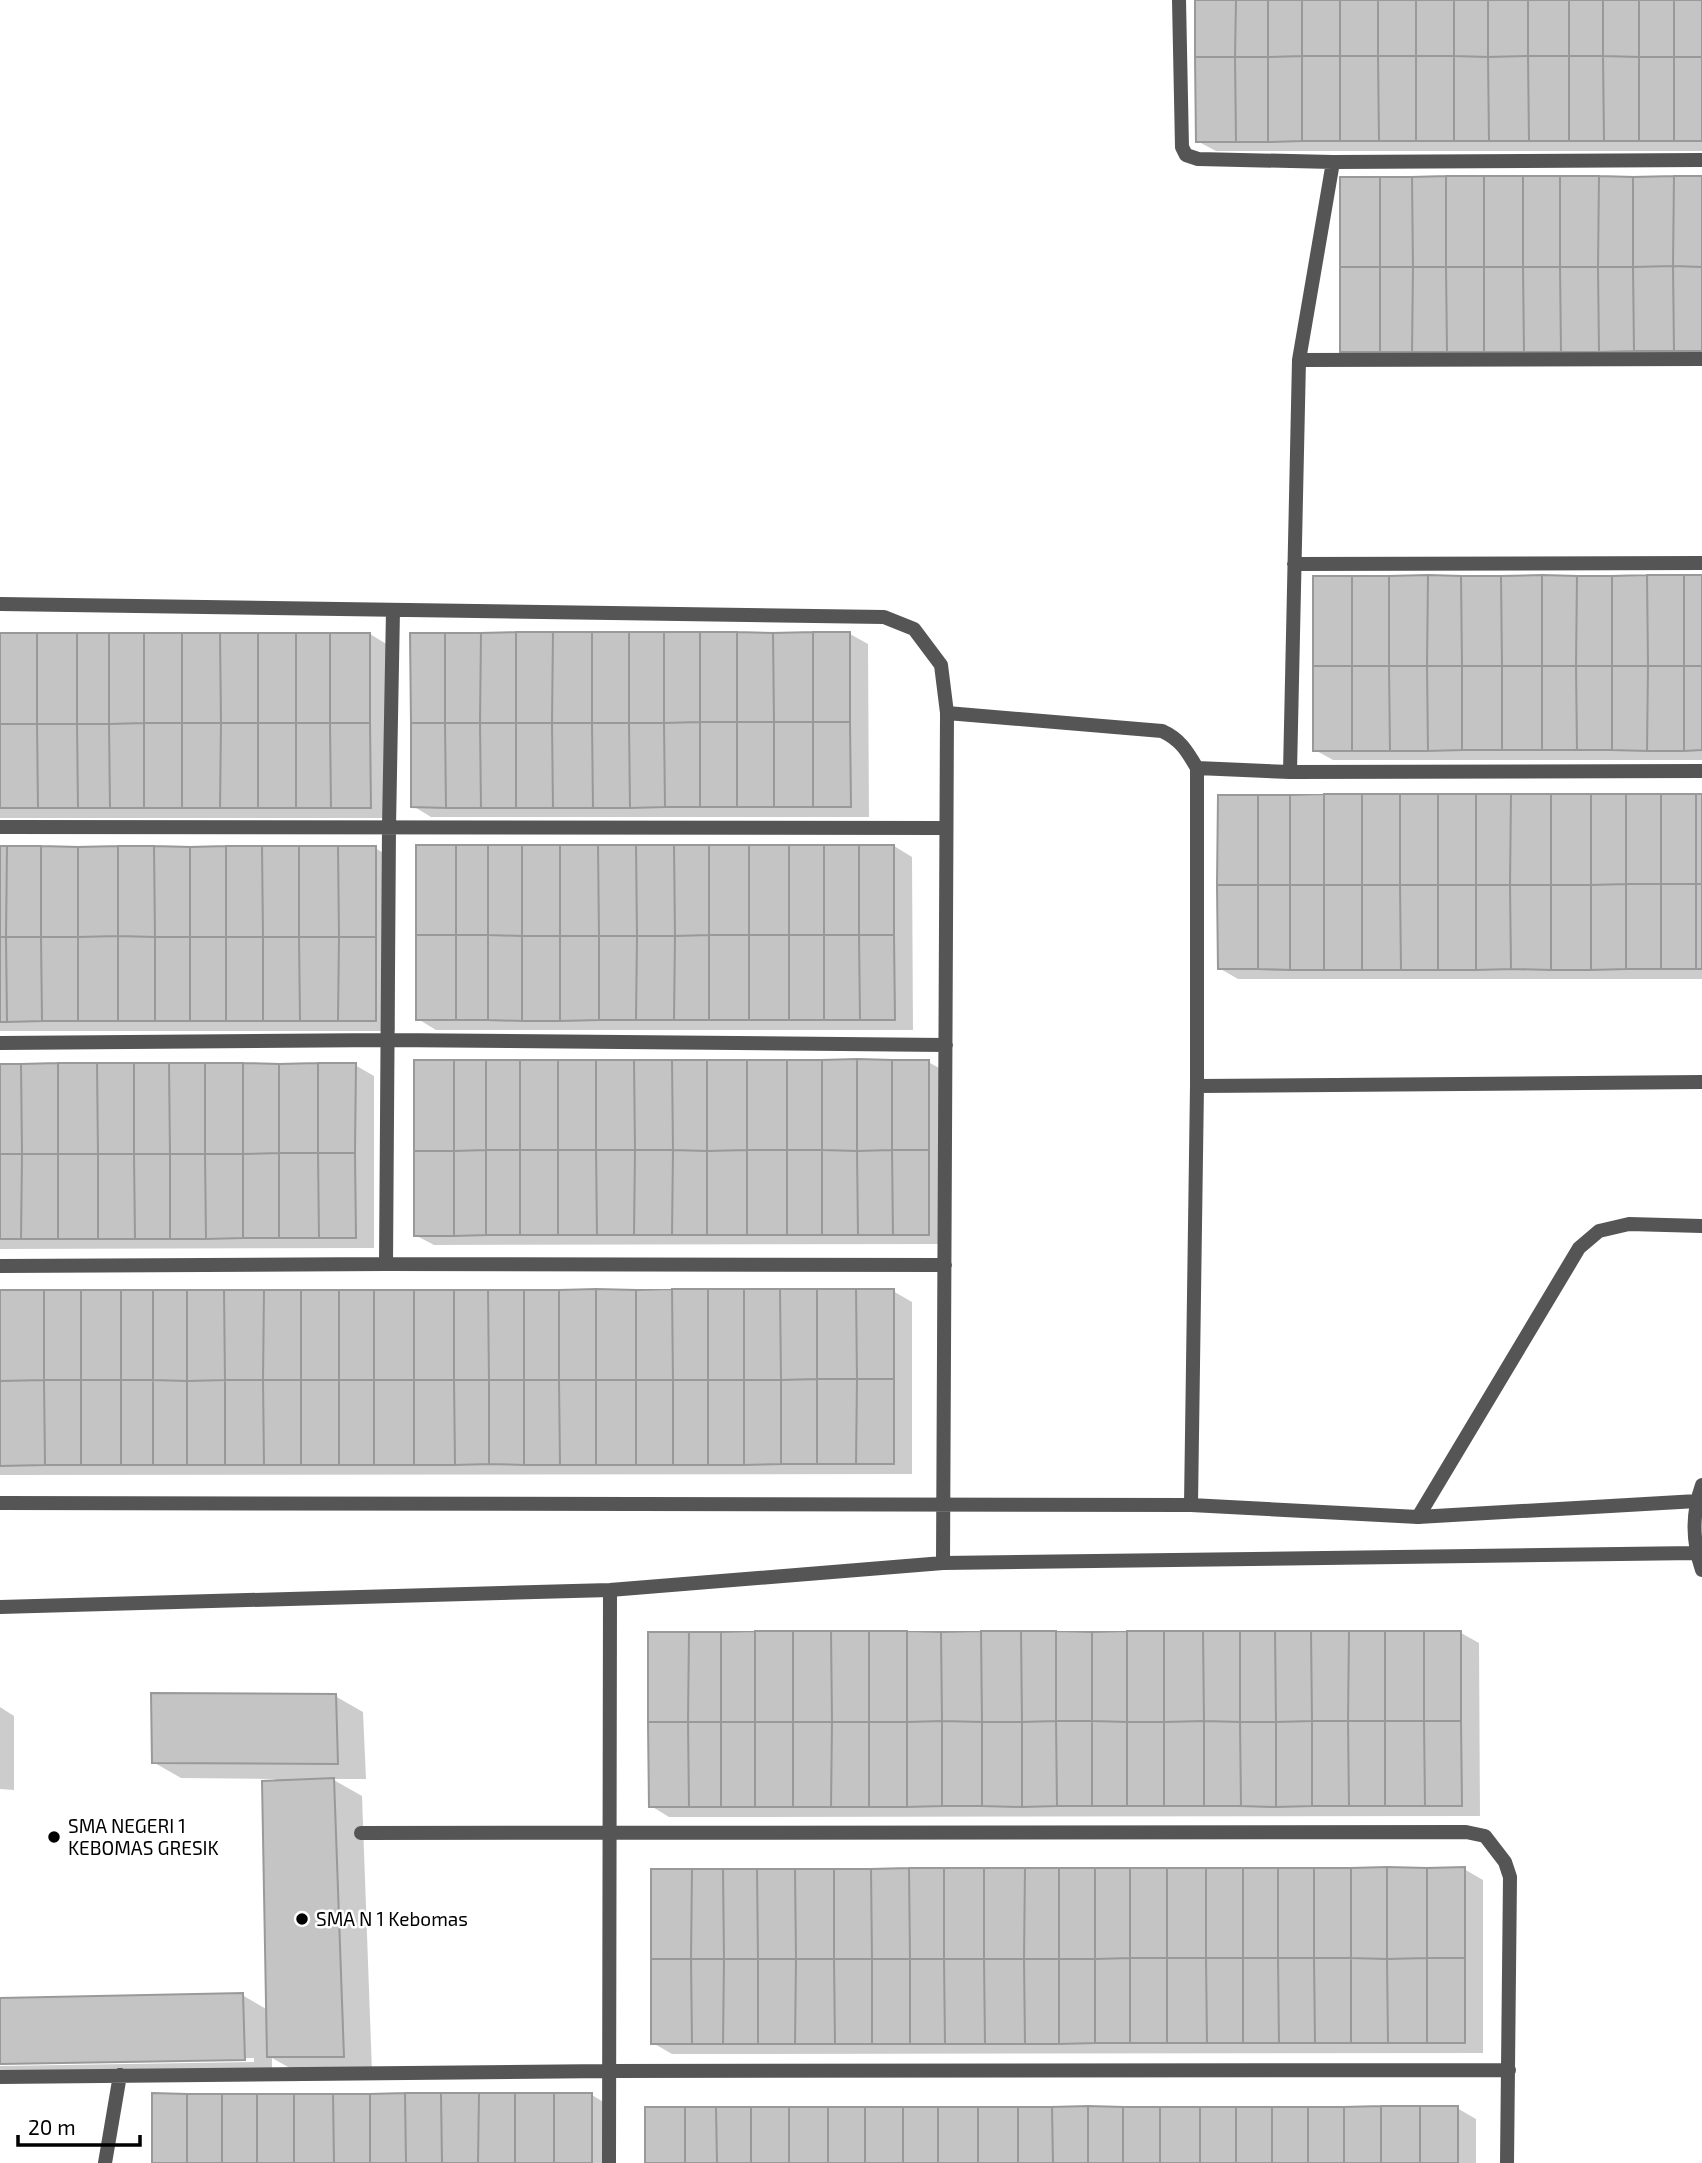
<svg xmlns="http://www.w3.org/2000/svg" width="1702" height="2163" font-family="'Exo 2',sans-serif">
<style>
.shadow{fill:#0003}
.building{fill:#c4c4c4;stroke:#999;stroke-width:2}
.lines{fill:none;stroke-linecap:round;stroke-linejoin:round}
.service{stroke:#555;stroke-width:14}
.minor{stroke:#555;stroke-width:14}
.poi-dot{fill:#000;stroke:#fff;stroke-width:2.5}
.labels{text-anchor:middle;stroke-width:5;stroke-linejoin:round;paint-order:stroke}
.poi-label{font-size:19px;fill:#000;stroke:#fff;text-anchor:start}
</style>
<rect width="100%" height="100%" fill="#fff"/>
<path class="shadow" d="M1197,0H1702V151H1216L1197,141Z
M1702,178V361L1361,362L1342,351Z
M1702,577V760H1333L1315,750Z
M370,634L388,645L389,818H0V635Z
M850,634L868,644L869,817H431L413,806Z
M1702,796V979H1238L1219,968Z
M894,846L912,857L913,1030H436L418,1019Z
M0,848H375L394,859L395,1031H0Z
M928,1062L947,1072L948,1244L434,1245L415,1235Z
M0,1065H355L374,1076V1248L0,1249Z
M893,1291L912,1302V1474L0,1475V1292Z
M1461,1633L1479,1643L1480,1816L669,1817L651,1806Z
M335,1696L363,1712L366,1779H332L362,1796L372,2072H297L272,2058V2075L0,2080V2066L254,2062V2058L0,2063V2000L242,1995L268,2010L275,1779L181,1778L153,1762Z
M0,1707L14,1716V1790L0,1789Z
M1464,1869L1483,1880V2053L672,2054L653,2043Z
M592,2095L610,2106V2163H154Z
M1457,2108L1476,2119V2163H646Z"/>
<path class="building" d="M1195,0H1236L1235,57H1195Z
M1236,0H1268V57H1235Z
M1268,0H1302V56L1268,57Z
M1302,0H1340V56H1302Z
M1340,0H1378V56H1340Z
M1378,0H1416V56H1378Z
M1416,0H1454V56H1416Z
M1454,0H1488V57L1454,56Z
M1488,0H1528V56L1488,57Z
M1528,0H1569V56H1528Z
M1569,0H1603V56H1569Z
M1603,0H1639V57L1603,56Z
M1639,0H1674V57H1639Z
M1674,0H1702V57H1674Z
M1302,56V141L1268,142V57Z
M1302,56H1340V141H1302Z
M1340,56H1378L1379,141H1340Z
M1378,56H1416V141H1379Z
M1416,56H1454V141H1416Z
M1454,56L1488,57L1489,141H1454Z
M1528,56H1569V141H1529Z
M1528,56L1529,141H1489L1488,57Z
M1569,56H1603L1604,141H1569Z
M1603,56L1639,57V141H1604Z
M1195,57H1235L1236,142H1196Z
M1235,57H1268V142H1236Z
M1639,57H1674V141H1639Z
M1674,57H1702V141H1674Z
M1446,176H1484V267H1446Z
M1446,176V267H1413L1412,177Z
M1484,176H1523V267H1484Z
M1523,176H1560V267H1523Z
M1560,176H1599L1598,267H1560Z
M1599,176L1633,177V267H1598Z
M1674,176H1702V267L1673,266Z
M1674,176L1673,266L1633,267V177Z
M1340,177H1380V267H1340Z
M1380,177H1412L1413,267H1380Z
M1673,266L1702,267V351H1674Z
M1673,266L1674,351H1634L1633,267Z
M1340,267H1380V352H1340Z
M1380,267H1413L1412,352H1380Z
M1413,267H1446L1447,352H1412Z
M1446,267H1484V352H1447Z
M1484,267H1523L1524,352H1484Z
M1523,267H1560L1561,352H1524Z
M1560,267H1598L1599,352H1561Z
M1598,267H1633L1634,351L1599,352Z
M1428,575L1461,576L1462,666H1427Z
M1428,575L1427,666H1389V576Z
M1542,575L1577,576L1576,666H1542Z
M1542,575V666H1502L1501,576Z
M1647,575H1684V666H1648Z
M1647,575L1648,666H1612V576Z
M1684,575H1702V666H1684Z
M1313,576H1352V666H1313Z
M1352,576H1389V666H1352Z
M1461,576H1501L1502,666H1462Z
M1577,576H1612V666H1576Z
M516,632H553L552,723H516Z
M516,632V723H480L481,633Z
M553,632H592V723H552Z
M592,632H629V723H592Z
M629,632H664V723H629Z
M664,632H700V722L664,723Z
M700,632H737V722H700Z
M737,632L773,633L774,722H737Z
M813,632H850V722H813Z
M813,632V722H774L773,633Z
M0,633H37V724H0Z
M37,633H77V724H37Z
M77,633H109V724H77Z
M109,633H144V723L109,724Z
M144,633H182V723H144Z
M182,633H220L221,723H182Z
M220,633H258V723H221Z
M258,633H296V723H258Z
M296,633H330V723H296Z
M330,633H370V723H330Z
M410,633H445V723H411Z
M445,633H481L480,723H445Z
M1313,666H1352V751H1313Z
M1352,666H1389L1390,751H1352Z
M1389,666H1427L1428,751H1390Z
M1427,666H1462V750L1428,751Z
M1462,666H1502V750H1462Z
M1502,666H1542V750H1502Z
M1542,666H1576L1577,750H1542Z
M1576,666H1612V750H1577Z
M1612,666H1648L1647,751L1612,750Z
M1648,666H1684V751H1647Z
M1684,666H1702V750L1684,751Z
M700,722V807H665L664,723Z
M700,722H737V807H700Z
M737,722H774V807H737Z
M774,722H813V807H774Z
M813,722H850L851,807H813Z
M144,723V808H110L109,724Z
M144,723H182V808H144Z
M182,723H221L220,808H182Z
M221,723H258V808H220Z
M258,723H296V808H258Z
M296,723H330L331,808H296Z
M330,723H370L371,808H331Z
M411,723H445L446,808L411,807Z
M445,723H480L481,808H446Z
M480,723H516V808H481Z
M516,723H552L553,808H516Z
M552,723H592L593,808H553Z
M592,723H629L630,808H593Z
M629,723H664L665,807L630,808Z
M0,724H37L38,808H0Z
M37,724H77L78,808H38Z
M77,724H109L110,808H78Z
M1324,794H1362V885H1324Z
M1324,794V885H1290V795Z
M1362,794H1400V885H1362Z
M1400,794H1438V885H1400Z
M1438,794H1476V885H1438Z
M1476,794H1511L1510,885H1476Z
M1511,794H1551V885H1510Z
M1551,794H1591V885H1551Z
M1591,794H1626V884L1591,885Z
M1626,794H1661V884H1626Z
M1661,794H1696V884H1661Z
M1696,794H1702V884H1696Z
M1218,795H1258V885H1217Z
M1258,795H1290V885H1258Z
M416,845H456V935H416Z
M456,845H488V935H456Z
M488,845H522V936L488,935Z
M522,845H560V936H522Z
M560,845H598L599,936H560Z
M598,845H636L637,936H599Z
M636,845H674L675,936H637Z
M674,845H709V935L675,936Z
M709,845H749V935H709Z
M749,845H789V935H749Z
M789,845H824V935H789Z
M824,845H859V935H824Z
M859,845H894V935H859Z
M0,846H7L6,937H0Z
M7,846H41V937H6Z
M41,846L78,847V937H41Z
M118,846H154L155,937L118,936Z
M118,846V936L78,937V847Z
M154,846L190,847V937H155Z
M226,846H262L263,937H226Z
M226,846V937H190V847Z
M262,846H299V937H263Z
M299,846H338L339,937H299Z
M338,846H376V937H339Z
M1626,884H1661V969H1626Z
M1626,884V969L1591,970V885Z
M1661,884H1696V969H1661Z
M1696,884H1702V969H1696Z
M1217,885H1258V969H1218Z
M1258,885H1290V970L1258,969Z
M1290,885H1324V970H1290Z
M1324,885H1362V970H1324Z
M1362,885H1400L1401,970H1362Z
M1400,885H1438V970H1401Z
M1438,885H1476V970H1438Z
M1476,885H1510L1511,969L1476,970Z
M1510,885H1551V970L1511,969Z
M1551,885H1591V970H1551Z
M416,935H456V1020H416Z
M456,935H488V1020H456Z
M488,935L522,936V1021L488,1020Z
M709,935H749V1020H709Z
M709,935V1020H674L675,936Z
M749,935H789V1020H749Z
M789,935H824V1020H789Z
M824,935H859L860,1020H824Z
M859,935H894L895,1020H860Z
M118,936L155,937V1021H118Z
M118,936V1021H78V937Z
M522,936H560V1021H522Z
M560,936H599V1020L560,1021Z
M599,936H637L636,1020H599Z
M637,936H675L674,1020H636Z
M0,937H6L7,1022H0Z
M6,937H41L42,1021L7,1022Z
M41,937H78V1021H42Z
M155,937H190V1021H155Z
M190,937H226V1021H190Z
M226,937H263V1021H226Z
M263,937H299L300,1021H263Z
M299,937H339L338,1021H300Z
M339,937H376V1021H338Z
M857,1059V1151L822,1150V1060Z
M857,1059L892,1060V1150L857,1151Z
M414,1060H454V1151H414Z
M454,1060H486V1150L454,1151Z
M486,1060H520V1150H486Z
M520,1060H558V1150H520Z
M558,1060H596V1150H558Z
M596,1060H634L635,1150H596Z
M634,1060H672L673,1150H635Z
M672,1060H707V1151L673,1150Z
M707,1060H747V1150L707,1151Z
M747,1060H787V1150H747Z
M787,1060H822V1150H787Z
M892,1060H929V1150H892Z
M58,1063H97L98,1154H58Z
M58,1063V1154H22L21,1064Z
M97,1063H134V1154H98Z
M134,1063H169L170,1154H134Z
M169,1063H205V1154H170Z
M205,1063H243V1154H205Z
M243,1063L279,1064V1153L243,1154Z
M318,1063H356L355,1153H318Z
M318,1063V1153H279V1064Z
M0,1064H21L22,1154H0Z
M486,1150V1235L454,1236V1151Z
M486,1150H520V1235H486Z
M520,1150H558V1235H520Z
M558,1150H596L597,1235H558Z
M596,1150H635L634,1235H597Z
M635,1150H673L672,1235H634Z
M673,1150L707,1151V1235H672Z
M747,1150H787V1235H747Z
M747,1150V1235H707V1151Z
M787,1150H822V1235H787Z
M822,1150L857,1151L858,1235H822Z
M892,1150H929V1235H893Z
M892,1150L893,1235H858L857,1151Z
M414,1151H454V1236H414Z
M279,1153V1238H243V1154Z
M279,1153H318L319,1238H279Z
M318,1153H355L356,1238H319Z
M0,1154H22L21,1239H0Z
M22,1154H58V1239H21Z
M58,1154H98V1239H58Z
M98,1154H134L135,1239H98Z
M134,1154H170V1239H135Z
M170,1154H205L206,1239H170Z
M205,1154H243V1238L206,1239Z
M596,1289L636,1290V1380H596Z
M596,1289V1380H559V1290Z
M672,1289L673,1380H636V1290Z
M672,1289H708V1380H673Z
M708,1289H744V1380H708Z
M744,1289H780L781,1380H744Z
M780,1289H817V1379L781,1380Z
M817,1289H856L857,1379H817Z
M856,1289H894V1379H857Z
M0,1290H44V1380L0,1381Z
M44,1290H81V1380H44Z
M81,1290H121V1380H81Z
M121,1290H153V1380H121Z
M153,1290H187V1381L153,1380Z
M187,1290H224L225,1380L187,1381Z
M224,1290H264L263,1380H225Z
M264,1290H301V1380H263Z
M301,1290H339V1380H301Z
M339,1290H374V1380H339Z
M374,1290H414V1380H374Z
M414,1290H454V1380H414Z
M454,1290H488L489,1380H454Z
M488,1290H524V1380H489Z
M524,1290H559V1380H524Z
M817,1379V1464H781V1380Z
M817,1379H857L856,1464H817Z
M857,1379H894V1464H856Z
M44,1380L45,1465L0,1466V1381Z
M44,1380H81V1465H45Z
M81,1380H121V1465H81Z
M121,1380H153V1465H121Z
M153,1380L187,1381V1465H153Z
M225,1380H263L264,1465H225Z
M225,1380V1465H187V1381Z
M263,1380H301V1465H264Z
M301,1380H339V1465H301Z
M339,1380H374V1465H339Z
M374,1380H414V1465H374Z
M414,1380H454L455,1465H414Z
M454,1380H489V1464L455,1465Z
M489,1380H524V1465L489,1464Z
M524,1380H559L560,1465H524Z
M559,1380H596V1465H560Z
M596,1380H636V1465H596Z
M636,1380H673V1465H636Z
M673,1380H708V1465H673Z
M708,1380H744V1465H708Z
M744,1380H781V1464L744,1465Z
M755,1631H793V1722H755Z
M755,1631V1722H721V1632Z
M793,1631H831L832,1722H793Z
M831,1631H869V1722H832Z
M869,1631H907V1722H869Z
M907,1631L941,1632L942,1721L907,1722Z
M981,1631H1021L1022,1722H982Z
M981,1631L982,1722L942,1721L941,1632Z
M1021,1631H1056V1721L1022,1722Z
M1056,1631L1092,1632V1721H1056Z
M1127,1631H1164V1722H1127Z
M1127,1631V1722L1092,1721V1632Z
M1164,1631H1203L1204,1721L1164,1722Z
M1203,1631H1240V1722L1204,1721Z
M1240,1631H1275L1276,1722H1240Z
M1275,1631H1311L1312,1721L1276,1722Z
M1311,1631H1349L1348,1721H1312Z
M1349,1631H1385V1721H1348Z
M1385,1631H1424V1721H1385Z
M1424,1631H1461V1721H1424Z
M648,1632H689L688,1722H648Z
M689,1632H721V1722H688Z
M151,1693L336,1694L338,1764L152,1763Z
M942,1721L982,1722V1806H942Z
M942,1721V1806L907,1807V1722Z
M1056,1721H1092V1806H1057Z
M1056,1721L1057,1806L1022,1807V1722Z
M1092,1721L1127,1722V1806H1092Z
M1204,1721L1240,1722L1241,1806H1204Z
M1204,1721V1806H1164V1722Z
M1312,1721V1806L1276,1807V1722Z
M1312,1721H1348L1349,1806H1312Z
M1348,1721H1385V1806H1349Z
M1385,1721H1424L1425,1806H1385Z
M1424,1721H1461L1462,1806H1425Z
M648,1722H688L689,1807H649Z
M688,1722H721V1807H689Z
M721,1722H755V1807H721Z
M755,1722H793V1807H755Z
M793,1722H832L831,1807H793Z
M832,1722H869V1807H831Z
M869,1722H907V1807H869Z
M982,1722H1022V1807L982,1806Z
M1127,1722H1164V1806H1127Z
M1240,1722H1276V1807L1241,1806Z
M334,1778L344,2057H267L262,1781Z
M1387,1867V1959L1351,1958V1868Z
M1387,1867L1427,1868V1958L1387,1959Z
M1465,1867V1958H1427V1868Z
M909,1868H944V1959H910Z
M909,1868L910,1959H872L871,1869Z
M944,1868H984V1959H944Z
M984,1868H1025L1024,1959H984Z
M1025,1868H1059V1959H1024Z
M1059,1868H1095V1959H1059Z
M1095,1868H1130V1958L1095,1959Z
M1130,1868H1167V1958H1130Z
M1167,1868H1206V1958H1167Z
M1206,1868H1243V1958H1206Z
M1243,1868H1278V1958H1243Z
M1278,1868H1314V1958H1278Z
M1314,1868H1351V1958H1314Z
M651,1869H692L691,1959H651Z
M692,1869H723L724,1959H691Z
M723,1869H757L758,1959H724Z
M757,1869H795L796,1959H758Z
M795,1869H834V1959H796Z
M834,1869H871L872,1959H834Z
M1130,1958H1167V2043H1130Z
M1130,1958V2043H1095V1959Z
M1167,1958H1206L1207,2043H1167Z
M1206,1958H1243V2043H1207Z
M1243,1958H1278L1279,2043H1243Z
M1278,1958H1314L1315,2043H1279Z
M1314,1958H1351V2043H1315Z
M1351,1958L1387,1959L1388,2043H1351Z
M1427,1958H1465V2043H1427Z
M1427,1958V2043H1388L1387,1959Z
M651,1959H691L692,2044H651Z
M691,1959H724L723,2044H692Z
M724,1959H758V2044H723Z
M758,1959H796L795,2044H758Z
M796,1959H834L835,2044H795Z
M834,1959H872V2044H835Z
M872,1959H910V2044H872Z
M910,1959H944L945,2044H910Z
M944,1959H984L985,2044H945Z
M984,1959H1024L1025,2044H985Z
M1024,1959H1059V2044H1025Z
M1059,1959H1095V2043L1059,2044Z
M243,1993L245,2060L0,2064V1998Z
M152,2093L187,2094V2163H152Z
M405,2093H441L442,2163H406Z
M405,2093L406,2163H370V2094Z
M441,2093H479L478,2163H442Z
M479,2093H515V2163H478Z
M515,2093H554V2163H515Z
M554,2093H592V2163H554Z
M187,2094H222V2163H187Z
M222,2094H257V2163H222Z
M257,2094H294V2163H257Z
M294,2094H333L334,2163H294Z
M333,2094H370V2163H334Z
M1088,2106V2163H1053L1052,2107Z
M1088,2106L1123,2107V2163H1088Z
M1381,2106V2163H1344V2107Z
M1381,2106H1420V2163H1381Z
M1420,2106H1458V2163H1420Z
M645,2107H685V2163H645Z
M685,2107H716L717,2163H685Z
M716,2107H751V2163H717Z
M751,2107H789V2163H751Z
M789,2107H828V2163H789Z
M828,2107H865V2163H828Z
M865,2107H903V2163H865Z
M903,2107H938V2163H903Z
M938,2107H978V2163H938Z
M978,2107H1018V2163H978Z
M1018,2107H1052L1053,2163H1018Z
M1123,2107H1160V2163H1123Z
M1160,2107H1200V2163H1160Z
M1200,2107H1236V2163H1200Z
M1236,2107H1272V2163H1236Z
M1272,2107H1308V2163H1272Z
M1308,2107H1344V2163H1308Z"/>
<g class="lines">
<path class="service" d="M1418,1517L1579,1248L1599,1231L1629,1224L1702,1226"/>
<path class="minor" d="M1179,0L1182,147L1186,155L1198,159L1333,162L1702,160
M1299,360L1702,359
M1294,564L1702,563
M0,604L884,617L914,629L941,665L947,713L943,1563
M947,713L1162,731C1180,739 1187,751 1197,768V1086L1191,1505
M1197,768L1290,772L1702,771
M1290,772L1299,360L1333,162
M0,827L946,828
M0,1043L387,1040L946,1045
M1197,1086L1702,1082
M386,1264L389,827L393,610
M0,1266L386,1264L945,1265
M1702,1485C1692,1513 1692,1541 1702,1570
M0,1503L1191,1505L1418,1517L1697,1501
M0,1607L610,1590L943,1563L1696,1553
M361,1833L1466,1832L1485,1836L1505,1862L1510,1877L1507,2163
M0,2077L609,2071L1509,2070
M105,2163L120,2075
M609,2163L610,1590"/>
</g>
<g class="poi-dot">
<circle cx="54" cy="1837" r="7"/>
<circle cx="302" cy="1919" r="7"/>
</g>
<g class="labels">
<g class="poi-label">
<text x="68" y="1833">SMA NEGERI 1<tspan x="68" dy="22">KEBOMAS GRESIK</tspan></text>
<text x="316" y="1926">SMA N 1 Kebomas</text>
</g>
</g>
<path d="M18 2135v10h122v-10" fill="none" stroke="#000000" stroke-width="3.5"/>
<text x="28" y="2135" font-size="21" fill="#000000" stroke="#ffffff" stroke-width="5" paint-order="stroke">20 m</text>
</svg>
